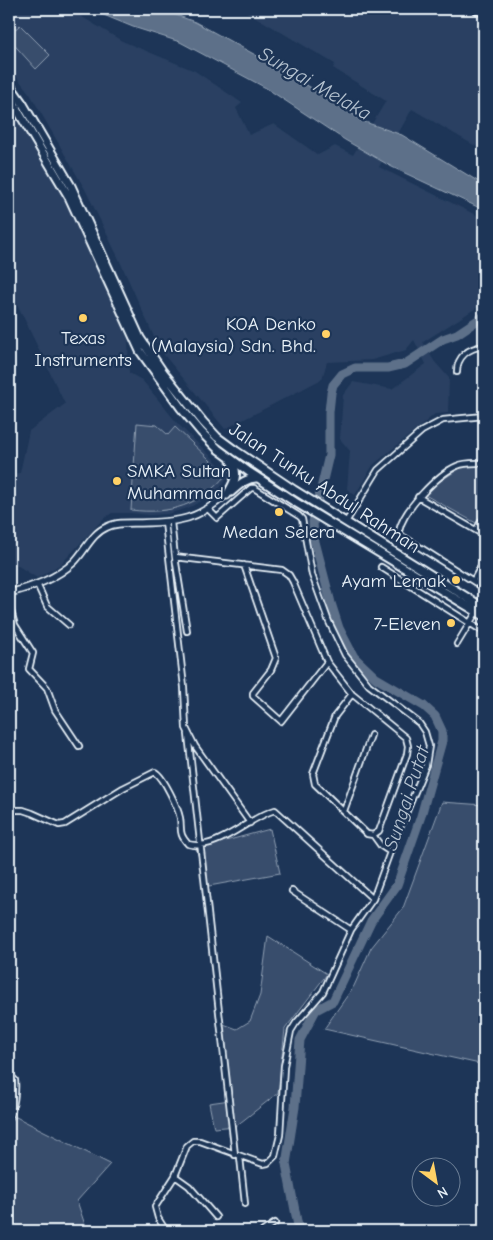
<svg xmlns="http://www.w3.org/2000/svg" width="493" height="1240" font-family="'Comic Neue',sans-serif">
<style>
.built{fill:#2a4162}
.green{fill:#374d6c;stroke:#909fb2}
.water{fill:#5d7089;stroke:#95a4b5}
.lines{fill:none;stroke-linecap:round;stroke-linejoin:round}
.river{stroke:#5d7089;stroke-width:9}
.street-casing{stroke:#e8f1f8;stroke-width:8}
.secondary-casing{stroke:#e8f1f8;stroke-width:9}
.primary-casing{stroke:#e8f1f8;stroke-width:11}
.street{stroke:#1d3557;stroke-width:4.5}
.secondary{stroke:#1d3557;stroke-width:5.5}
.primary{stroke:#1d3557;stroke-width:7}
.poi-dot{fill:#ffd166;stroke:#1d3557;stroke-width:2}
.labels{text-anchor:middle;stroke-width:4.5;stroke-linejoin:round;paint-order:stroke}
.poi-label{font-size:19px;fill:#e8f1f8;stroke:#1d3557;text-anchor:end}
.street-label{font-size:19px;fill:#e8f1f8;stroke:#1d3557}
.water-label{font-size:20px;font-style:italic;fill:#b7c4d1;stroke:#1d3557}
</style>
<rect width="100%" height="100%" fill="#1d3557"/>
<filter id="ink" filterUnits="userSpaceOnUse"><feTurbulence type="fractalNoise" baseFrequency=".02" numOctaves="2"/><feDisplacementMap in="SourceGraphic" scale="10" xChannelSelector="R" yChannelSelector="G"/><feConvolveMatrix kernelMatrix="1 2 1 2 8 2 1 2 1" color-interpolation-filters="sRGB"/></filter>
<g filter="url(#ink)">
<path class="built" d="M16,9H69L122,41L195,71L242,103L236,108L249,135L274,124L318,155L335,146L353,155L386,101L333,68L335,64L242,9H484V151L412,109L379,167L484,219V303L423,342L434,361L449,378L448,413L435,414L373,465L355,495L347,489L350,451L340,439L343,395L353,382L392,389L426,364L414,340L406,350L372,360L327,362L322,379L225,429L160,350L118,257L86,191L30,94L9,67V19Z
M9,108L60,190L119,316L128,340L129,373L142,380L178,424L230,475L220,488L205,499L188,508L167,514L149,515L131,513H112L103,519L61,564L37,578L9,560V474L20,473L29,431L65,404L9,287Z"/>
<path class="green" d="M20,25L50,55L36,69L9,39L10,34Z
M137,423L157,425L168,435L175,427L226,475C200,505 170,515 131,510Z
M484,465V509L476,523L425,495L430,488L463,466Z
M442,802L484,805V855L482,860L484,864V1065L324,1029L354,986L371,948L403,908Z
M270,829L280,873L209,886L196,849Z
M268,936L327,974L285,1029L278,1093L236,1126L214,1128L209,1103L230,1100L218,1022L237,1029L250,1021L260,995Z
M16,1117L110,1164L77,1201L87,1231H12L9,1229V1120Z"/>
<path class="water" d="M89,9H160L195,22L283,70L365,122L402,135L484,185V210L392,167L345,140L266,88L180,42L133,27Z"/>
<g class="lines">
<path class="river" d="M300,1231L298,1226L286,1164L295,1107L300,1040L316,1010L333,1001L371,921L397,885L421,816L442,741V731L435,716L424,706L376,678L354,657L339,628L331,603L314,538L313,522L329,455V412L331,393L333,385L342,374L355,368H388L405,364L443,339L457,334L484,316"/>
<defs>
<path id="street" d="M473,9L484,15
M457,372C457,356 469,348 484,346
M484,463C475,463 465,462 457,466C438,474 403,510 399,531L402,536L484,588
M418,497L484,535
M165,522L184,687L186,728L195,746L250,823
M171,522L175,557L187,631
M346,522L378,470L422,431L443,420L484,416
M476,530L484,517
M175,557L282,570L289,575L293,582L327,662L352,694L406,738L408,746L407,754L379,831L373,835
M244,565L276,658L271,670L253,693V696L281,721L327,662
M381,567L484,632
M473,581L484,561
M37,584L47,606L69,625
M9,604L15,625L33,653L29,669L47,688L55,710L79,746
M457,644L477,611
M352,694L335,716L313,774L315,784L367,834L373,835
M188,734L235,1155
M9,810H23L32,813L59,825L65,824L123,788L155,772C164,777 178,808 180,818C182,830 178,833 188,844C217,852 249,817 275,810L373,899
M344,811L371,735
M373,835L381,846L390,852
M292,891L351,930
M9,1075L15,1080C16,1091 14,1108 9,1117
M240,1157L245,1204
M175,1176L189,1186L216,1217
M166,1231L158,1218L155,1207L175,1176L187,1146L193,1141H200L263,1164L268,1163L275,1156L280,1135L284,1066L291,1031L296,1023L323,992L351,930L373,899L390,852L426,765L429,746L425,732L419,723L369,685L345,655L329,622L312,575L302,519L299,516L254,488H251L217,518L208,509
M263,1231L275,1223"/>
<path id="secondary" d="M9,593C32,587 56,579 74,562C85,551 92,533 107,527C117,522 130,523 141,523C180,522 198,520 228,493"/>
<path id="primary" d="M9,84L23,104L71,186L140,338L163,372L203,422L217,437L236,451L294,490L484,608
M9,96L69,197L140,351L181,408L201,432L218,449L249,472L295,502L484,616
M231,492C239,485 247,477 258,478
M227,495C234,483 240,474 231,461"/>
</defs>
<use href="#street" class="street-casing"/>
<use href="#secondary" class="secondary-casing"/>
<use href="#primary" class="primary-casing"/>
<use href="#street" class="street"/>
<use href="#secondary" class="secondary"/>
<use href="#primary" class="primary"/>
</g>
</g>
<g class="poi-dot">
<circle cx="83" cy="318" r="5"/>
<circle cx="326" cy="334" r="5"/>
<circle cx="117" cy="481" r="5"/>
<circle cx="279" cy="512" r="5"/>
<circle cx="456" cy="580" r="5"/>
<circle cx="451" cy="623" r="5"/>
</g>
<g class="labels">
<g class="poi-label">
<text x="316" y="330">KOA Denko<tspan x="316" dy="22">(Malaysia) Sdn. Bhd.</tspan></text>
<text x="83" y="344" text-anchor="middle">Texas<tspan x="83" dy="22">Instruments</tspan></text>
<text x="127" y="477" text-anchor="start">SMKA Sultan<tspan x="127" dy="22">Muhammad</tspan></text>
<text x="279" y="538" text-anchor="middle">Medan Selera</text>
<text x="446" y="587">Ayam Lemak</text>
<text x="441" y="630">7-Eleven</text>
</g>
<g class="street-label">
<text transform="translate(325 487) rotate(33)" y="7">Jalan Tunku Abdul Rahman</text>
</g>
<g class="water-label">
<text transform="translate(315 83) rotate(30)" y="7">Sungai Melaka</text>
<text transform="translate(406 798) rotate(-72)" y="7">Sungai Putat</text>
</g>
</g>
<rect width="493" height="1240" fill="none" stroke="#1d3557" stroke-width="30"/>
<rect x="15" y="15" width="463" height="1210" fill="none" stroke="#e8f1f8" stroke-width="2" filter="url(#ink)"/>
<g transform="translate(436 1182) rotate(148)"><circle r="24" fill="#1d3557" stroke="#6e8097"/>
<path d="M0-4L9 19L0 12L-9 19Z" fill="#ffd166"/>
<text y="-8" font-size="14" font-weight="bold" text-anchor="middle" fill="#e8f1f8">N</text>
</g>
</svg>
